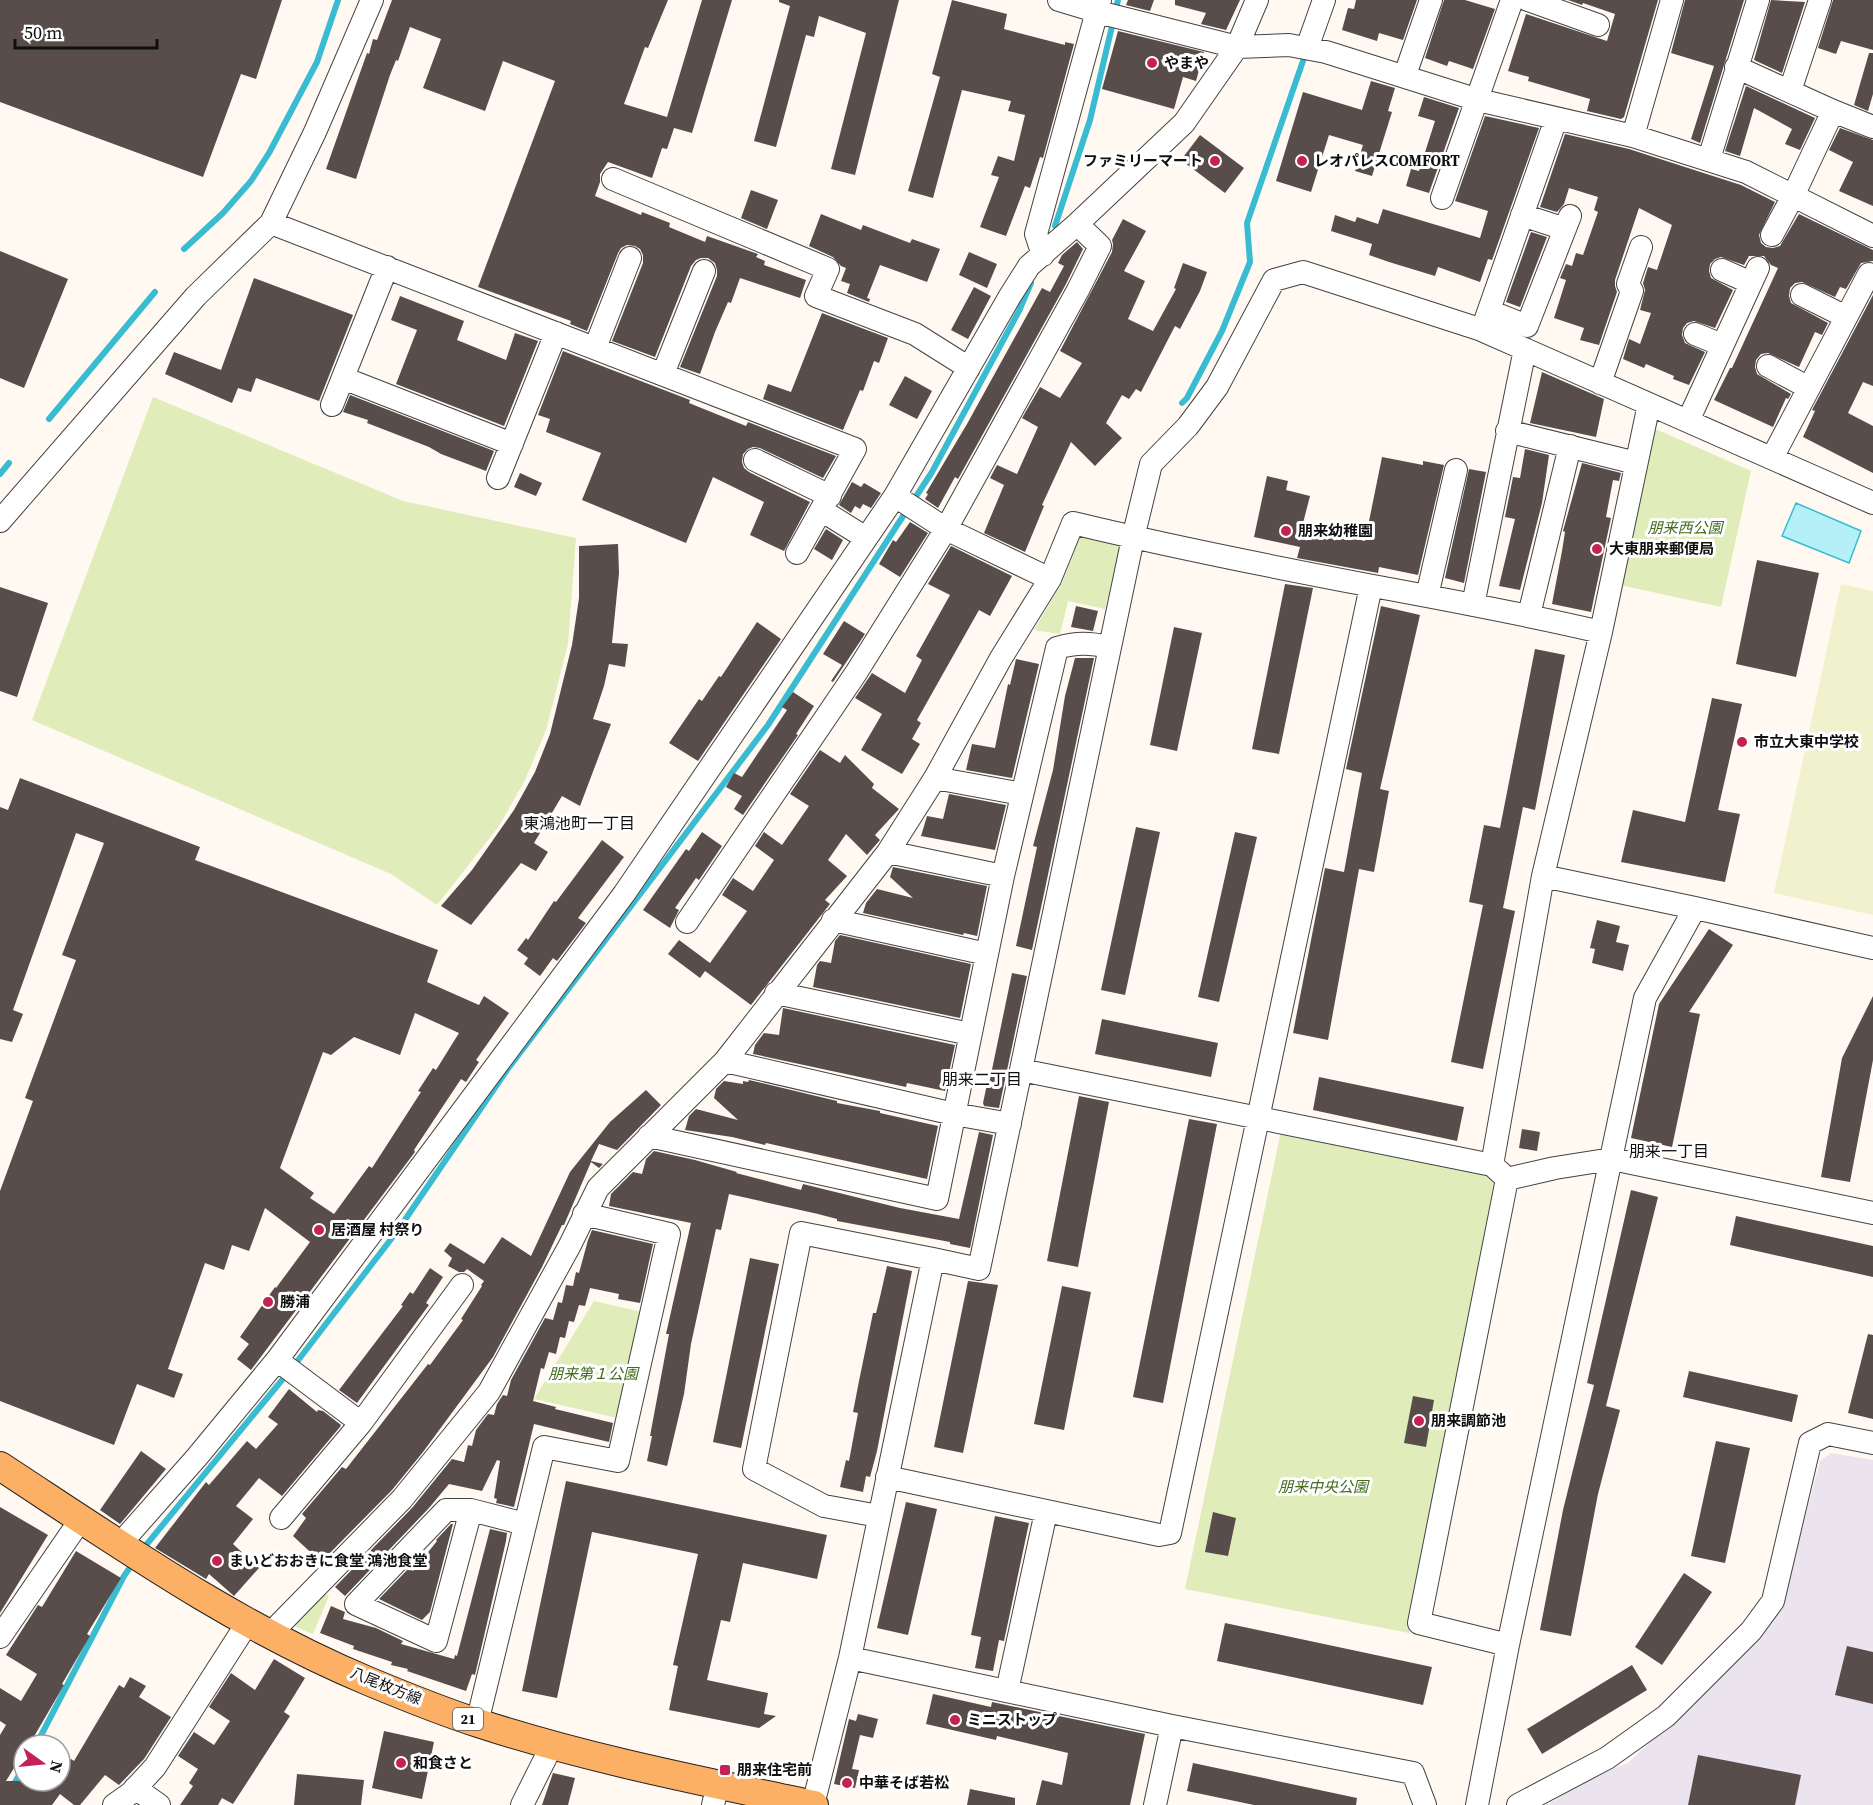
<svg xmlns="http://www.w3.org/2000/svg" width="1873" height="1805" font-family="'Source Serif 4','Noto Sans JP',serif">
<style>
.industrial{fill:#ebe4ee}
.green{fill:#e0ecba}
.pitch{fill:#eff2cc}
.water{fill:#b5f0f8;stroke:#39bcd2;stroke-width:1.5}
.lines{fill:none;stroke-linecap:round;stroke-linejoin:round}
.stream{stroke:#39bcd2;stroke-width:6}
.building{fill:#594d4b;fill-rule:evenodd}
.minor-casing{stroke:#434343;stroke-width:24}
.major-casing{stroke:#212121;stroke-width:30}
.minor{stroke:#fff;stroke-width:22}
.major{stroke:#fcb065;stroke-width:28}
.poi-dot{fill:#c52254;stroke:#fff;stroke-width:2}
.labels{text-anchor:middle;stroke-width:6;stroke-linejoin:round;paint-order:stroke}
.shield{fill:#fff;stroke:#585858;stroke-width:1.5}
.shield-label{font-size:14px;font-weight:bold;fill:#101010}
.poi-label{font-size:15px;font-weight:bold;fill:#101010;stroke:#fff;text-anchor:start}
.park-label{font-size:15px;font-style:italic;fill:#416b1d;stroke:#fff}
.street-label{font-size:15px;fill:#101010;stroke:#fff}
.neighbourhood-label{font-size:16px;fill:#101010;stroke:#fff}
</style>
<rect width="100%" height="100%" fill="#fff9f2"/>
<path class="industrial" d="M1831,1453L1873,1460V1805H1547L1593,1776L1628,1763L1756,1643L1782,1605L1820,1461Z"/>
<path class="green" d="M153,397L403,501L576,538L568,644L546,730L525,780L499,826L437,905L391,874L32,720Z
M1653,428L1751,471L1721,607L1620,585Z
M1081,535L1121,541L1105,609L1068,601L1060,634L1034,630L1062,583Z
M1281,1131L1492,1175L1501,1183L1409,1633L1185,1589Z
M594,1301L646,1313L622,1419L534,1399Z
M319,1590L329,1596L313,1634L289,1624Z"/>
<path class="pitch" d="M1841,584L1873,591V915L1774,893Z"/>
<path class="water" d="M1796,503L1861,531L1849,563L1782,536Z"/>
<g class="lines">
<path class="stream" d="M1115,12L1118,0
M1055,226L1090,120L1113,22
M184,249L223,213L251,181L269,153L317,62L338,0
M1182,403L1187,398L1222,331L1250,262L1247,223L1304,58
M49,419L155,292
M0,474L9,463
M913,501L932,472L1019,311L1031,283
M142,1550L296,1363L398,1230L507,1070L768,725L907,510
M36,1745L124,1576L133,1563
M13,1786L24,1766"/>
</g>
<path class="building" d="M0,0H282L256,79L241,74L203,177L0,102Z
M392,0H668L648,48L645,47L624,104L667,117L702,0H732L692,133L674,128L667,149L662,148L652,178L608,162L600,174V182L595,196L641,215L642,212L670,223L669,227L705,242L707,236L758,254L756,257L765,261L764,265L806,280L800,298L740,278L731,303L728,302L715,332L700,374L680,367L717,276V270L715,263L708,258H701L696,260L691,266L655,357L612,341L643,263V255L640,249L635,246L627,245L621,248L618,253L587,331L570,324L571,321L478,287L555,81L503,61L485,111L423,88L441,39L410,27L398,61L396,60L390,75L356,179L326,169L367,53L369,54L373,39L377,40Z
M779,0H899L855,175L831,169L866,33L819,16L814,37L806,35L776,147L754,141L790,6L779,2Z
M952,0L1007,14L1004,29L1065,45V42L1074,44L1043,158L1040,157L1030,188L1025,186L1006,236L980,227L999,177L991,175L998,156L1014,161L1025,115L1008,111L1011,101L962,90L933,198L908,191L940,77L932,74Z
M1128,0H1154L1150,11L1126,5Z
M1175,0H1240L1226,30L1201,24L1206,13L1175,5Z
M1356,0H1417L1403,40L1379,33L1377,41L1342,30L1348,8L1354,9Z
M1444,0H1465L1495,9L1473,69L1449,61L1447,66L1425,58Z
M1568,0H1658L1624,117L1621,119L1587,111L1590,99L1528,81L1529,77L1508,71L1526,14L1607,41L1615,14L1583,3L1582,5Z
M1685,0H1744L1700,143L1691,139L1714,66L1671,53Z
M1771,0L1805,2L1782,73L1754,60Z
M1833,0H1873V50L1841,41L1836,54L1818,48Z
M1118,31L1204,52L1196,81L1183,77L1174,109L1102,89Z
M1869,53H1873V94L1868,111L1854,105Z
M1371,81L1395,88L1388,111L1392,112L1372,176L1355,171L1363,145L1329,135L1311,192L1276,181L1303,92L1362,110Z
M1746,86L1815,118L1800,150L1785,144L1792,129L1754,108L1740,156L1725,151Z
M1424,97L1459,108L1429,193L1406,186L1411,169L1419,171L1435,121L1418,116Z
M1485,116L1539,128L1492,260L1488,259L1480,282L1438,267L1435,276L1389,262L1369,255L1372,244L1331,231L1335,215L1355,222L1357,217L1378,224L1383,209L1480,238L1488,211L1455,201Z
M1840,128L1873,140V206L1839,191L1853,162L1829,150Z
M1565,134L1629,149L1741,185L1775,202L1759,235L1761,243L1766,247L1773,248L1780,246L1799,214L1873,250V261L1861,263L1846,289L1840,287L1835,297L1802,282L1795,283L1790,288L1789,296L1791,303L1828,323L1822,335L1815,332L1799,367L1768,353L1761,354L1756,360L1755,367L1757,374L1791,394L1788,399L1786,398L1773,427L1714,400L1730,368H1732L1778,268L1771,265L1764,256H1749L1744,265L1721,257L1715,259L1710,264L1709,271L1711,278L1733,290L1715,328L1694,321L1687,323L1683,328L1682,335L1685,343L1705,352L1689,385L1673,379L1674,376L1646,364L1644,368L1623,359L1629,339L1640,344L1651,313L1640,310L1645,290L1643,283L1648,267L1657,270L1672,225L1639,208L1615,280V286L1617,292L1599,345L1580,340L1584,328L1554,318L1566,280L1560,278L1566,264L1572,266L1576,253L1583,255L1598,212L1594,210L1598,197L1569,188L1564,204L1557,212L1540,207Z
M1200,135L1244,168L1225,193L1181,160Z
M751,190L778,200L767,229L741,218Z
M821,214L861,230L863,225L910,243L912,239L940,249L927,282L880,265L867,298L870,299L869,302L847,293L850,284L841,281L846,268L841,266L833,257L809,246Z
M1123,219L1146,231L1124,271L1145,281L1128,319L1153,331L1176,289L1174,288L1183,263L1207,272L1200,291L1180,329L1175,326L1141,392L1136,389L1129,399L1122,395L1106,423L1122,438L1095,466L1071,442L1042,505L1044,506L1025,552L984,533L1004,485L990,478L997,465L1017,474L1038,427L1022,418L1040,387L1060,398L1082,363L1060,351L1112,252L1113,244L1112,240Z
M1531,232L1547,237L1520,307L1506,302Z
M1077,242L1083,249L1066,284L958,479L955,477L938,508L925,499L928,494L926,493L967,424L1042,288L1050,292L1064,266L1058,263L1062,255Z
M0,251L68,279L24,388L0,378Z
M969,252L997,264L987,288L959,275Z
M254,278L353,315L319,401L256,378L251,392L238,388L232,403L165,374L174,352L221,370Z
M974,287L991,296L968,339L951,330Z
M1873,295V386L1863,382L1848,413L1873,426V473L1803,437L1815,411L1812,410Z
M400,296L464,321L457,340L506,360L515,333L538,341L504,426L396,384L417,330L391,320Z
M822,313L888,338L879,363L874,361L863,391L860,390L843,430L763,399L768,384L791,392Z
M563,351L690,400L689,403L746,426L748,422L836,456L823,478L760,448L753,447L748,449L743,454L742,462L744,468L749,472L810,502L784,551L750,535L764,502L713,477L686,543L582,500L601,453L546,432L550,419L538,415Z
M1542,372L1604,399L1596,437L1530,423Z
M905,376L932,391L917,419L889,405Z
M350,395L494,451L486,471L441,454L429,447L367,423L368,420L343,412Z
M1525,449L1549,455L1542,503L1520,590L1499,586L1515,519L1505,517L1513,477L1520,478Z
M1382,457L1423,465V461L1444,465L1418,575L1379,567L1378,573L1297,558L1300,547L1254,537L1267,476L1288,481L1286,490L1310,496L1302,527L1365,541Z
M1582,463L1621,473L1619,481L1613,480L1606,517L1611,518L1591,612L1552,604L1562,551L1565,532L1563,531Z
M1469,469L1486,472L1464,583L1445,578Z
M520,473L542,483L536,496L514,487Z
M852,482L861,487L864,483L881,493L871,508L863,504L860,509L855,506L851,513L839,505Z
M910,522L928,533L900,577L879,564L893,540L896,542Z
M826,529L843,540L832,560L814,549Z
M618,544L619,573L612,643L628,644L625,667L609,664L604,686L593,719L611,724L580,806L562,796L534,843L548,852L536,871L521,863L471,925L441,906L472,870L514,810L535,772L550,734L572,645L579,598V546Z
M951,546L1012,576L990,616L979,610L944,672L917,720L921,723L912,739L920,744L902,774L861,750L882,714L855,698L872,673L905,693L922,660L916,656L950,595L928,584Z
M1757,560L1819,573L1796,677L1736,664Z
M1285,584L1313,588L1279,754L1252,749Z
M0,587L48,603L17,697L0,691Z
M1076,606L1098,611L1093,631L1071,627Z
M1381,606L1420,615L1380,789L1389,791L1374,872L1359,869L1328,1040L1293,1033L1325,868L1344,872L1362,773L1346,769Z
M844,621L865,634L833,682L831,681L842,665L823,654Z
M757,622L781,639L698,761L669,743L699,699L702,701L719,676L721,677Z
M1174,627L1202,633L1177,751L1150,745Z
M1535,649L1565,655L1535,810L1523,807L1503,908L1515,911L1483,1069L1451,1062L1483,905L1469,902L1484,825L1500,828Z
M1075,658H1094L1032,950L1016,946L1037,847L1033,846L1053,770L1065,696Z
M1016,659L1039,664L1012,778L966,770L972,744L995,748L1008,684L1010,685Z
M793,692L814,706L796,734L798,735L743,815L734,809L742,796L726,787L734,773L742,777L787,710L782,707Z
M1712,698L1742,704L1718,810L1740,814L1725,882L1621,862L1633,810L1685,822Z
M820,750L840,763L845,755L874,784L872,788L899,809L875,835L880,840L867,855L846,834L828,860L847,876L825,900L830,904L826,909L751,1005L705,971L700,978L668,954L679,940L710,963L747,911L722,895L733,878L753,891L774,860L755,846L764,832L782,845L809,806L790,794Z
M20,778L200,847L195,860L438,950L427,982L479,1005L484,996L509,1013L476,1060L479,1062L466,1082L461,1079L414,1150L415,1152L251,1370L237,1359L249,1344L240,1337L275,1287L276,1288L310,1242L265,1208L249,1251L232,1245L224,1270L205,1263L168,1369L183,1374L174,1398L137,1384L114,1445L0,1401V1191L33,1101L25,1098L76,960L62,955L104,843L76,833L13,1010L23,1014L12,1042L0,1039V807L8,810ZM415,1013L459,1033L436,1070L433,1068L418,1091L421,1092L372,1168L369,1166L334,1214L310,1198L314,1193L280,1168L323,1052L331,1055L354,1037L400,1055Z
M949,794L1006,805L995,850L921,836L927,816L943,819Z
M1136,827L1160,832L1125,995L1101,990Z
M702,832L722,846L699,880L696,878L675,908L679,910L670,928L643,910L686,849L689,851Z
M1235,832L1257,837L1219,1002L1198,997Z
M602,840L624,857L578,918L586,923L557,961L553,958L540,976L524,964L528,958L517,950L526,938L528,940L554,901L556,902Z
M893,867L987,886L977,936L964,933L963,935L863,913L866,903L877,889L913,898L890,877Z
M1597,920L1620,926L1616,942L1629,945L1623,971L1592,963L1595,949L1590,948Z
M1709,929L1733,945L1689,1012L1700,1014L1672,1147L1631,1138L1659,1004Z
M840,935L971,964L960,1018L813,987L817,965L820,961L831,963L835,941Z
M1012,973L1027,976L999,1108L984,1106L983,1103L987,1084H989Z
M1873,996V1060L1850,1182L1821,1177L1842,1058Z
M783,1008L955,1045L945,1091L907,1083L906,1087L753,1054L755,1045L764,1033L779,1035Z
M1102,1019L1218,1043L1211,1077L1095,1054Z
M1319,1077L1464,1107L1457,1141L1313,1110Z
M749,1080L837,1101V1103L880,1111V1113L938,1126L927,1179L766,1143L765,1145L732,1137L685,1130L689,1116L696,1109L738,1120L714,1098L716,1089L724,1081L743,1084V1081L748,1082Z
M646,1090L661,1105L617,1150L599,1144L591,1161L603,1164L599,1168L591,1162L564,1225H562L542,1267L493,1357L423,1452L392,1490L321,1562L293,1536L306,1518L302,1514L342,1467L346,1469L428,1364L430,1365L463,1320L461,1319L482,1286L481,1285L484,1281L467,1269L464,1272H459L448,1266L452,1258L444,1251L450,1243L484,1264L502,1237L531,1256L570,1172L610,1122Z
M1079,1096L1109,1102L1078,1267L1047,1261Z
M1189,1119L1217,1124L1163,1403L1133,1397Z
M1522,1129L1540,1132L1537,1151L1519,1148Z
M979,1132L993,1135L970,1248L950,1244V1242L837,1221V1219L818,1214L729,1194L721,1230L716,1229L691,1344L684,1394L667,1466L647,1461L652,1436H650L669,1334H666L691,1223L609,1206L611,1194L633,1172L642,1174L646,1159L654,1151L695,1160L737,1172L736,1173L801,1190L803,1184L900,1208L959,1219Z
M1631,1190L1658,1197L1606,1406L1620,1410L1598,1494L1571,1636L1540,1630L1563,1510L1594,1385L1587,1383Z
M1736,1216L1873,1246V1277L1730,1245Z
M592,1230L653,1244L640,1303L618,1299L619,1294L590,1288L585,1306L579,1305L574,1322L569,1321L565,1338L560,1337L556,1354L549,1352L544,1369L541,1368L533,1401L556,1407L555,1409L613,1423L609,1442L534,1424L514,1507L496,1503L497,1499L494,1498L500,1461L497,1460L482,1491L449,1484L429,1508L345,1596L335,1587L412,1508L452,1459L464,1462L468,1445L472,1446L476,1430L488,1414L494,1415L497,1404L503,1395L507,1396L511,1380L545,1318L553,1320L558,1302L562,1303L566,1285L573,1286L576,1272L579,1273L588,1240Z
M750,1258L779,1264L741,1448L713,1442Z
M887,1266L912,1271L877,1451L870,1477L866,1476L863,1492L840,1487L846,1460L849,1461L858,1413L853,1412L859,1381L873,1313H876L880,1297Z
M430,1268L443,1277L426,1303L429,1305L357,1403L339,1390L403,1306L401,1305L410,1292L413,1294Z
M968,1281L998,1285L963,1453L934,1447Z
M1062,1286L1091,1292L1064,1430L1034,1424Z
M1868,1334L1873,1335V1419L1848,1413Z
M1689,1371L1798,1395L1792,1422L1683,1397Z
M289,1389L317,1412L318,1410L323,1411L341,1425L340,1427L282,1496L259,1478L236,1506L253,1519L233,1544L259,1568L234,1596L209,1574L206,1579L155,1548L206,1482L209,1485L247,1441L256,1449L278,1424L268,1417Z
M1413,1396L1434,1400L1426,1447L1404,1443Z
M1716,1441L1750,1448L1725,1563L1691,1556Z
M141,1451L166,1469L120,1524L100,1510Z
M566,1481L827,1535L817,1579L743,1563L730,1622L721,1620L707,1680L768,1693L764,1714L776,1716L759,1728L669,1710L678,1666L673,1665L698,1554L592,1532L557,1698L522,1691Z
M906,1502L937,1509L908,1635L877,1628Z
M0,1507L48,1535L0,1613Z
M1213,1512L1236,1518L1228,1556L1205,1552Z
M995,1516L1029,1523L1004,1641L999,1640L993,1671L975,1668L981,1637L971,1635Z
M451,1524H453L430,1612L422,1620L379,1599L409,1568L413,1571L437,1541L436,1540Z
M490,1529L507,1533L506,1541L475,1675L472,1674L466,1691L407,1671L408,1669L391,1665L392,1662L353,1649L354,1646L320,1633L331,1606L345,1612L343,1619L376,1628L403,1641L401,1644L454,1659L455,1655L457,1656Z
M76,1551L121,1578L87,1634L90,1636L62,1684L64,1685L32,1740L28,1745H24V1752L6,1781H60V1774L71,1759L74,1761L119,1685L124,1688L130,1677L146,1686L139,1697L171,1717L144,1759L119,1785L105,1775L80,1805H74L60,1794L52,1805H0V1735L6,1725L0,1721V1688L21,1701L37,1674L6,1655L38,1605L42,1607Z
M1684,1573L1712,1592L1662,1665L1635,1647Z
M1225,1623L1432,1667L1423,1705L1217,1661Z
M1847,1646L1873,1652V1704L1835,1695Z
M274,1659L305,1678L284,1712L290,1716L233,1804L222,1798L218,1805H180L193,1786L189,1783L198,1769L178,1756L194,1732L214,1745L230,1721L209,1707L231,1673L255,1690Z
M1632,1665L1647,1690L1542,1754L1527,1729Z
M933,1694L991,1707L992,1702L1145,1734L1130,1805H1036L1042,1780L1062,1785L1068,1753L997,1736L996,1740L926,1724Z
M858,1714L878,1719L873,1738L860,1735L852,1769L859,1770L855,1788L834,1784L849,1719L856,1721Z
M384,1731L434,1742L422,1799L372,1788Z
M1698,1755L1801,1775L1795,1805H1688Z
M1193,1763L1357,1798L1356,1805H1254L1187,1791Z
M553,1773L575,1778L568,1805H542Z
M297,1774L364,1780L361,1805H294Z
M970,1789L1015,1798V1805H967Z"/>
<g class="lines">
<defs>
<path id="minor" d="M1059,0L1102,13L1237,47L1289,45L1326,52L1478,100L1633,136L1746,172L1873,236
M1528,0L1598,25
M1307,48L1324,0
M1736,67L1833,111L1873,127
M1405,75L1431,0
M1790,91L1820,0
M1633,136L1672,0
M1709,159L1758,0
M613,179L828,269L816,296L915,334L969,368
M1442,198L1512,0
M1522,215L1565,229
M271,223L855,449L821,510L866,538
M1772,235L1793,196L1833,111
M1043,255L1036,234L1100,0
M1722,270L1751,283
M1802,295L1846,317
M1489,311L1527,326L1570,216
M1482,330L1556,119
M1695,334L1722,345
M595,348L630,258
M1768,366L1809,388
M663,374L704,271
M343,378L512,444
M1600,383L1632,291L1628,284L1641,247
M332,405L387,267
M1688,421L1758,268
M1507,431L1636,463
M1772,458L1869,274
M755,460L830,496
M498,478L556,333
M895,496L946,529L1050,579L1073,523C1172,547 1273,567 1373,586C1449,600 1525,614 1601,632
M0,521L196,296L271,223L315,132L372,0
M797,553L821,510
M1427,596L1456,470
M1473,605L1525,349
M1529,615L1570,446
M935,778L1022,794
M888,852L1003,876
M1543,876L1695,908L1873,948
M833,920L987,954
M687,922L856,673L946,529L1078,290L1100,246L1077,224
M776,993L970,1034
M725,1061L954,1114L1010,1124
M1021,1070L1492,1165L1502,1174
M649,1136L937,1199L1003,876L1057,648C1076,642 1091,643 1110,647
M1492,1165L1543,876L1601,632L1649,404
M1507,1179L1419,1623L1508,1645
M1507,1179L1555,1168L1612,1159L1873,1213
M277,1360L361,1423L462,1285
M887,1477L1159,1535L1170,1533L1371,586
M471,1510L436,1641L356,1604L446,1510H471L525,1524
M879,1516L824,1506L754,1469L801,1233L933,1259
M281,1518L361,1423
M120,1544L197,1457L277,1360L624,894L895,496L1010,296L1029,266L1077,224L1184,123L1237,47L1257,0
M270,1634L402,1499L489,1392L570,1245L598,1188L725,1061L888,852L935,778L1001,658L1050,579
M0,1637L81,1519
M850,1658L1172,1726L1413,1773L1425,1805
M1007,1691L1046,1512
M477,1723L544,1447L618,1461L669,1234L584,1214
M135,1788L159,1805
M114,1805L131,1793L155,1767L248,1622
M522,1805L552,1745
M713,1805L718,1784
M813,1805L850,1658L933,1259L979,1269L1133,538L1151,464L1188,426L1217,387L1274,280L1303,272L1479,329L1873,503
M1155,1805L1172,1726
M1477,1805L1508,1645L1645,998L1695,908
M1518,1805L1607,1758L1666,1716L1751,1631L1773,1601L1810,1443L1828,1434L1873,1443"/>
<path id="major" d="M0,1466C119,1544 236,1626 368,1681C404,1696 441,1711 478,1723C588,1759 702,1781 814,1805"/>
</defs>
<use href="#minor" class="minor-casing"/>
<use href="#major" class="major-casing"/>
<use href="#minor" class="minor"/>
<use href="#major" class="major"/>
</g>
<g class="poi-dot">
<circle cx="1152" cy="63" r="6"/>
<circle cx="1215" cy="161" r="6"/>
<circle cx="1302" cy="161" r="6"/>
<circle cx="1286" cy="531" r="6"/>
<circle cx="1597" cy="549" r="6"/>
<circle cx="1742" cy="742" r="6"/>
<circle cx="319" cy="1230" r="6"/>
<circle cx="268" cy="1302" r="6"/>
<circle cx="1419" cy="1421" r="6"/>
<circle cx="217" cy="1561" r="6"/>
<circle cx="955" cy="1720" r="6"/>
<circle cx="401" cy="1763" r="6"/>
<rect x="719" y="1764" width="12" height="12" rx="3"/>
<circle cx="847" cy="1783" r="6"/>
</g>
<g class="labels">
<rect class="shield" x="453" y="1708" width="30" height="22" rx="4.5"/>
<g class="shield-label">
<text x="468" y="1724">21</text>
</g>
<g class="poi-label">
<text x="1164" y="68">やまや</text>
<text x="1203" y="166" text-anchor="end">ファミリーマート</text>
<text x="1314" y="166">レオパレスCOMFORT</text>
<text x="1298" y="536">朋来幼稚園</text>
<text x="1609" y="554">大東朋来郵便局</text>
<text x="1754" y="747">市立大東中学校</text>
<text x="331" y="1235">居酒屋 村祭り</text>
<text x="280" y="1307">勝浦</text>
<text x="1431" y="1426">朋来調節池</text>
<text x="229" y="1566">まいどおおきに食堂 鴻池食堂</text>
<text x="967" y="1725">ミニストップ</text>
<text x="413" y="1768">和食さと</text>
<text x="737" y="1775">朋来住宅前</text>
<text x="859" y="1788">中華そば若松</text>
</g>
<g class="park-label">
<text x="1685" y="533">朋来西公園</text>
<text x="593" y="1379">朋来第１公園</text>
<text x="1323" y="1492">朋来中央公園</text>
</g>
<g class="street-label">
<text transform="translate(386 1686) rotate(22)" y="5">八尾枚方線</text>
</g>
<g class="neighbourhood-label">
<text x="579" y="829">東鴻池町一丁目</text>
<text x="982" y="1085">朋来二丁目</text>
<text x="1669" y="1157">朋来一丁目</text>
</g>
</g>
<g transform="translate(42 1763) rotate(105)"><circle r="28" fill="#ffffff" stroke="#9f9f9f" stroke-width="1.5"/>
<path d="M0-4.5L10 22L0 15L-10 22Z" fill="#c52254"/>
<text y="-9" font-size="16" font-weight="bold" text-anchor="middle" fill="#101010">N</text>
</g>
<path d="M15 39v9h142v-9" fill="none" stroke="#101010" stroke-width="3"/>
<text x="24" y="39" font-size="18" fill="#101010" stroke="#ffffff" stroke-width="4.5" paint-order="stroke">50 m</text>
</svg>
